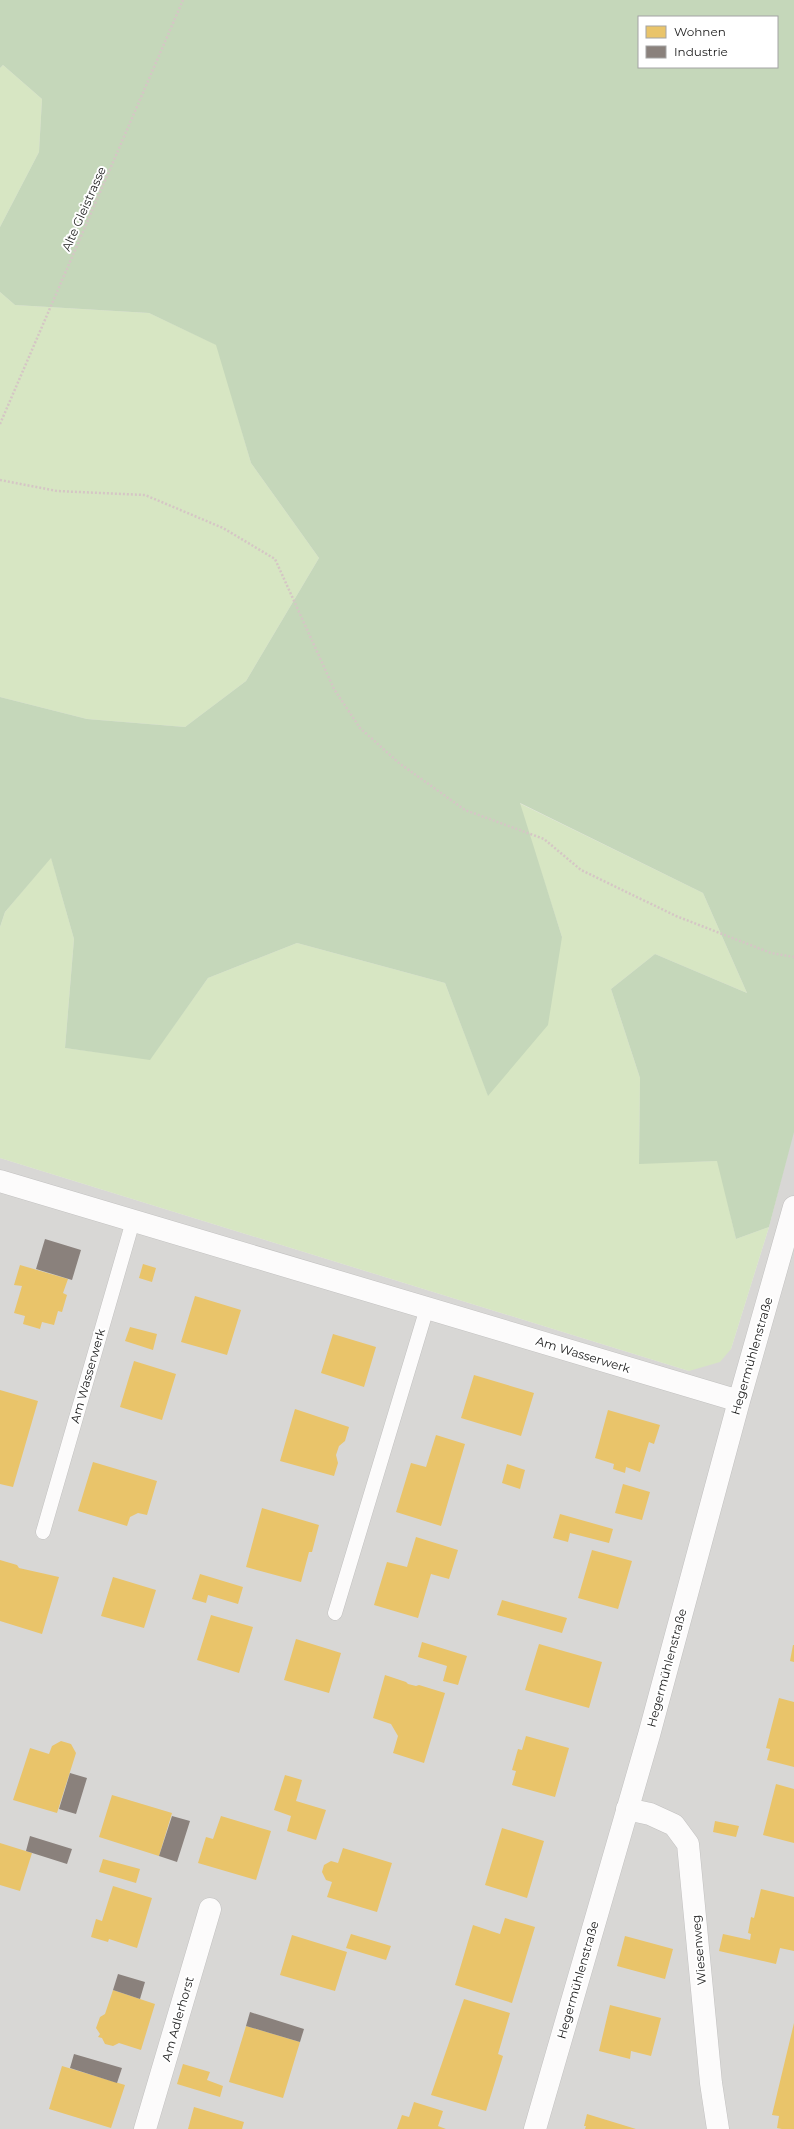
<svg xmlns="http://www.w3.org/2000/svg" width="794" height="2129" font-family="Montserrat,sans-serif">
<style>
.residential{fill:#d8d7d5}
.grass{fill:#d7e6c3}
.forest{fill:#c5d7ba;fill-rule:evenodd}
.homes{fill:#e9c46a}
.industry{fill:#8a817c}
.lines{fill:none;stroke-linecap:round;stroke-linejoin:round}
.lane-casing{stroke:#c2c1c0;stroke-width:15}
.street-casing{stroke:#c2c1c0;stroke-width:23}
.path{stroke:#d5c6c5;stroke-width:2.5;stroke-dasharray:2 2;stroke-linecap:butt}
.lane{stroke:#fcfbfb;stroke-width:14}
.street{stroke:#fcfbfb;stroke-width:22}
.labels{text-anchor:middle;stroke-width:4;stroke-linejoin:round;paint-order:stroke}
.street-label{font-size:12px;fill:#1b1b1b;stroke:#fff}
</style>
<rect width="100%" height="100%" fill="#e9e7e4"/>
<path class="residential" d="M794,1129V2129H0V1158L689,1371L731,1349L769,1227Z"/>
<path class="grass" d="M3,65L42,99L39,152L0,227V68Z
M0,292L15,305L149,313L217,345L251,463L319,558L246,681L185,727L87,719L0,697Z
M519,803L703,893L747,993L655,954L611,989L640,1078L639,1163L718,1161L736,1239L769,1227L731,1349L720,1362L689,1371L0,1158V927L5,912L51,857L74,939L65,1048L150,1059L208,978L297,943L445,983L488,1095L562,937Z"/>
<path class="forest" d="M0,0H794V1132L769,1227L736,1239L717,1161L639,1164L640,1078L611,989L655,954L747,993L703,893L520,803L562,937L548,1025L488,1096L445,983L297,943L208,978L150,1060L65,1048L74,939L51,858L5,912L0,927V697L87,719L185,727L246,681L319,558L251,463L216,345L149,313L15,305L0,292V227L39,152L42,99L3,65L0,68ZM639,17H777V67H639Z"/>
<path class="homes" d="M143,1264L156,1268L152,1282L139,1278Z
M20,1265L68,1279L63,1293L67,1295L62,1312L58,1311L54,1325L42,1322L40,1329L23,1324L25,1316L14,1313L22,1286L14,1285Z
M195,1296L241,1310L227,1355L181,1342Z
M130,1327L157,1334L153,1350L125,1341Z
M333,1334L376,1347L364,1387L321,1373Z
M134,1361L176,1374L162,1420L120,1407Z
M474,1375L534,1393L521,1436L461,1418Z
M0,1390L38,1401L13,1487L0,1484Z
M295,1409L349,1427L345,1441L339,1446L336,1455L338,1463L334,1476L280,1461Z
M608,1410L660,1425L654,1444L649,1442L640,1472L626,1467L625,1473L613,1469L614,1464L595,1458Z
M436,1435L465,1444L441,1526L396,1512L411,1463L426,1467Z
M93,1462L157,1481L147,1515L138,1513L130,1517L127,1526L78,1511Z
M507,1464L525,1470L520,1489L502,1483Z
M623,1484L650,1492L642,1520L615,1513Z
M262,1508L319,1525L312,1552H309L301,1582L246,1567Z
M560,1514L613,1529L609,1543L570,1533L568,1542L553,1538Z
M416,1537L458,1550L449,1579L431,1574L418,1618L374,1605L387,1562L407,1567Z
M592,1550L632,1561L618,1609L578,1598Z
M0,1560L17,1565L19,1568L59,1577L42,1634L0,1621Z
M200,1574L243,1587L238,1604L208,1595L206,1603L192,1599Z
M113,1577L156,1590L144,1628L101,1616Z
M502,1600L567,1618L562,1633L497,1615Z
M211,1615L253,1627L239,1673L197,1660Z
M296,1639L341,1653L329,1693L284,1680Z
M422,1642L467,1656L458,1685L443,1681L447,1666L418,1657Z
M539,1644L602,1662L589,1708L525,1690Z
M793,1645H794V1662L790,1661Z
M385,1675L406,1682L408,1684L416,1686L419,1685L445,1693L424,1763L393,1753L398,1736L391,1724L373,1718Z
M779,1698L794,1702V1767L767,1760L770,1749L766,1748Z
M526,1736L569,1748L555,1797L512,1785L516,1771L512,1770L518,1749L522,1750Z
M61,1741L71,1744L76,1753L57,1813L13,1800L30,1748L49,1754L52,1746Z
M285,1775L302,1780L296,1801L326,1810L316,1840L287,1831L291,1816L274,1810Z
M776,1784L794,1789V1843L763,1835Z
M112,1795L172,1813L159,1856L99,1837Z
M221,1816L271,1831L256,1880L198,1863L206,1837L213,1839Z
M715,1821L739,1826L736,1837L713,1832Z
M502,1828L544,1841L527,1898L485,1885Z
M0,1843L32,1853L20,1891L0,1885Z
M343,1848L392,1863L377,1912L327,1897L332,1882L326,1880L322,1872L324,1865L331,1861L338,1863Z
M103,1859L140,1869L136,1883L99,1872Z
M113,1886L152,1898L137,1948L109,1939L108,1942L91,1937L96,1919L102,1921Z
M761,1889L794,1897V1951L780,1948L776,1964L719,1951L723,1934L750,1940L751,1934L748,1933L751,1917L754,1918Z
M505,1918L535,1927L512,2003L455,1985L473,1925L500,1934Z
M351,1934L391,1946L386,1960L346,1948Z
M292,1935L347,1952L335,1991L280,1975Z
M625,1936L673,1949L665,1979L617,1966Z
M113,1990L155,2004L141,2050L119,2043L113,2046L105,2044L102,2038L98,2037L100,2034L96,2028L100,2017L105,2014Z
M464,1999L510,2013L498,2054L503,2056L486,2111L431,2095Z
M610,2005L661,2018L651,2056L631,2051L630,2059L599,2051Z
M794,2023V2129H782L777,2128L779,2116L772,2115Z
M246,2026L300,2042L283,2098L229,2082Z
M183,2064L210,2072L207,2080L223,2086L220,2097L177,2084Z
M62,2066L125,2085L111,2128L49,2109Z
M414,2102L443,2111L438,2126L446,2129H397L402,2115L409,2117Z
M194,2107L244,2122L242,2129H188Z
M587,2114L636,2129H585L586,2126H584Z"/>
<path class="industry" d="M45,1239L81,1250L72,1280L36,1269Z
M70,1773L87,1778L76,1814L59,1809Z
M172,1816L190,1821L177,1862L159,1856Z
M30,1836L72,1849L67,1864L26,1851Z
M118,1974L145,1982L140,1999L113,1990Z
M250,2012L304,2029L300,2042L246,2026Z
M74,2054L122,2068L117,2083L70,2068Z"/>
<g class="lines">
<defs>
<path id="lane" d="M43,1532L133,1221
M335,1613L427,1308"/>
<path id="street" d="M0,1181L739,1401
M627,1809L650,1814L674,1825L688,1844L711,2083L718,2129
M145,2129L210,1909
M535,2129L649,1735L739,1401L794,1207"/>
</defs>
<use href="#lane" class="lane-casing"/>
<use href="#street" class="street-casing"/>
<path class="path" d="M0,424L183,0
M0,480L57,491L145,495L223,528L275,559L334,689L360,728L399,763L465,810L544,839L581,870L676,916L771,953L794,957"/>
<use href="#lane" class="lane"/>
<use href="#street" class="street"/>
</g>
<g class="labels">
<g class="street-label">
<text transform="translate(84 209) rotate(-66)" y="4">Alte Gleistrasse</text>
<text transform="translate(583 1355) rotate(17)" y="4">Am Wasserwerk</text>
<text transform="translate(752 1356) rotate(-74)" y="4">Hegermühlenstraße</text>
<text transform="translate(88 1376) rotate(-74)" y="4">Am Wasserwerk</text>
<text transform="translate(667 1668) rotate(-75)" y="4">Hegermühlenstraße</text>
<text transform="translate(699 1950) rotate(-95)" y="4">Wiesenweg</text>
<text transform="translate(578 1980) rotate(-74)" y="4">Hegermühlenstraße</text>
<text transform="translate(178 2019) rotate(-74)" y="4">Am Adlerhorst</text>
</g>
</g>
<rect x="638" y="16" width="140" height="52" fill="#ffffff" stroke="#a4a4a4"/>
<rect x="646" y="26" width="20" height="12" fill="#e9c46a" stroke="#a4a4a4"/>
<text x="674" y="36" font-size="12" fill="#1b1b1b">Wohnen</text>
<rect x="646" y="46" width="20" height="12" fill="#8a817c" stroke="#a4a4a4"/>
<text x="674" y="56" font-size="12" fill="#1b1b1b">Industrie</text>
</svg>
